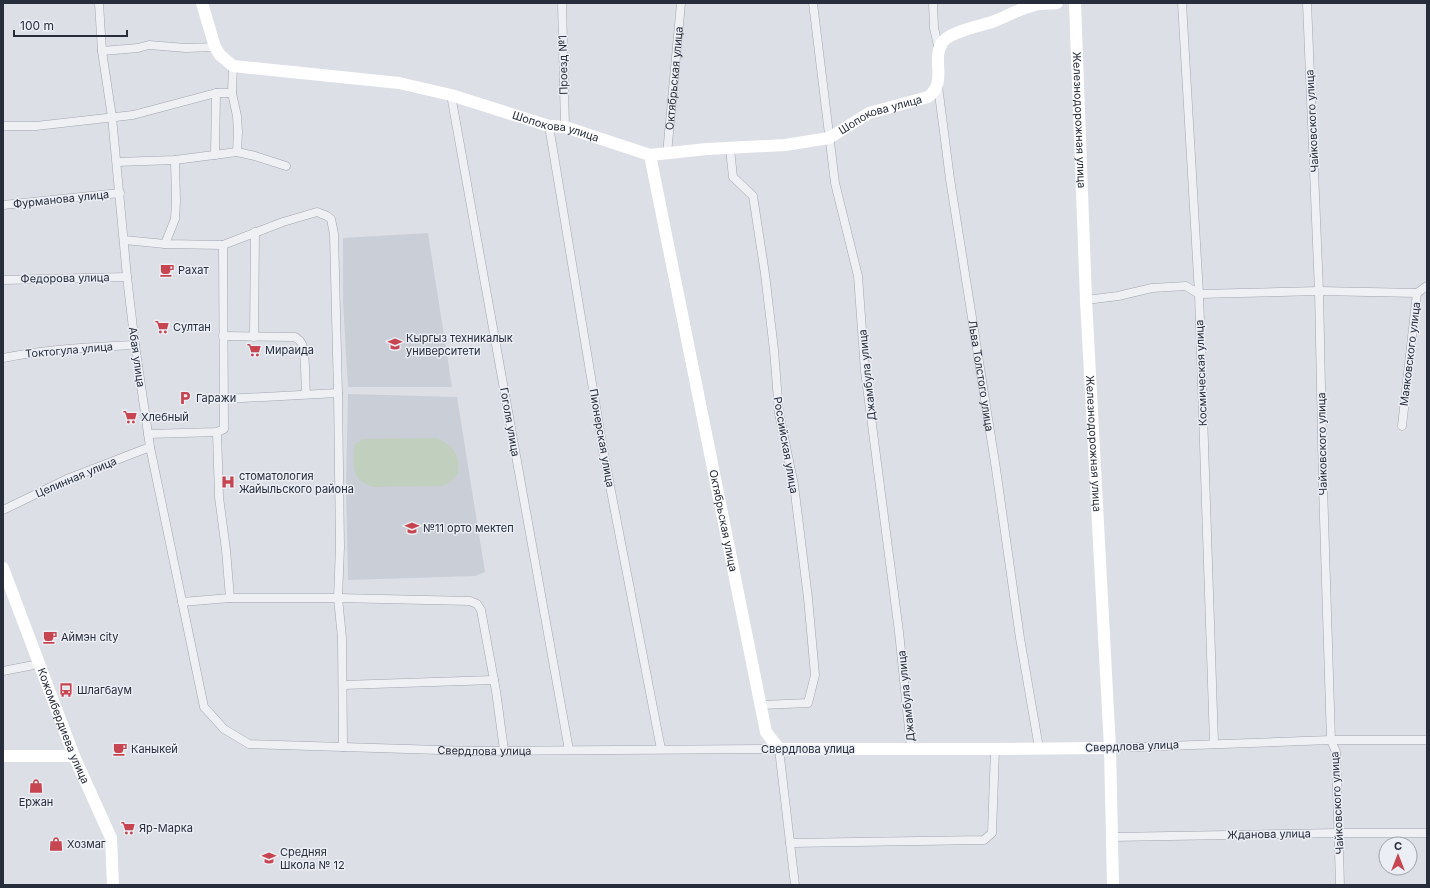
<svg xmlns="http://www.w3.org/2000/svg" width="1430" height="888" font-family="Inter,sans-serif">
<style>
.built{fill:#caced7}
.green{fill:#c1cfbe}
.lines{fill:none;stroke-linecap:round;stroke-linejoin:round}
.street-casing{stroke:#a2a6af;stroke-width:9}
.street{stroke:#eff0f4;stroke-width:8}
.secondary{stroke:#fff;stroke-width:12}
.labels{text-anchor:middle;stroke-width:3;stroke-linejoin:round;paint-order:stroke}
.street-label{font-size:11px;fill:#272d3b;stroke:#ebeef4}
.poi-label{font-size:11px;fill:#272d3b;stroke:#ebeef4;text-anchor:start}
</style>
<rect width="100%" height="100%" fill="#dcdfe6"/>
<path class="built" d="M428,233L452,387H348L343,302V238Z
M348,394L457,397L485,572L475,576L348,580L346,485Z"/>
<path class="green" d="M437,438C455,447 459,453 458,474L449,483L442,486L373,487C350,480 354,465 354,445L362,439Z"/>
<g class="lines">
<defs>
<g id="street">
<path id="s1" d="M99,3L102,51L112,117L127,277L135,345L150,447L204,707L224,729L249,744L472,751L779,749L795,885"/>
<path d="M562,3L565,127"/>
<path d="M813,3L835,183L858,276L865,371L899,632L911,748"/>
<path d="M933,3L934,28L939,50"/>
<path d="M1182,3L1199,294L1214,743"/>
<path d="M1307,3L1319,291L1323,486L1331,740L1336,752L1340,885"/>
<path d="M102,51L138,48L149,45L186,48L215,47"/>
<path d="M233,66L232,93L237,116L238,132L237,152"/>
<path id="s2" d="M938,86L950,179L996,469L1020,638L1039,748"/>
<path d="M451,95L569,750"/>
<path d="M3,126H36L133,115L216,93H232"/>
<path d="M549,126L604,455L661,749"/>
<path d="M730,149L733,177L753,196L765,274L774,350L779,413L794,485L808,598L815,675L808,703L761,705"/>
<path id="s3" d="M667,154L681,3"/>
<path d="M215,155L216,93"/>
<path d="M117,162L175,160L237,152L255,156L286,166"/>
<path d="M3,205L120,193"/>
<path d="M124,240L165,244L223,245L283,222L317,212L327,216L331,219L334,234L338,393L340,547L338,598H230L182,602"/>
<path d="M165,244L175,219L176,201L175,160"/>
<path d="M3,280L127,277"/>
<path d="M1086,300L1118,296L1152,288L1186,286L1199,294L1319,291L1417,293"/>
<path d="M223,336L295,337C298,339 300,340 302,344C306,355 305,382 306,394"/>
<path d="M254,337L255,232"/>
<path d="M3,358C46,349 91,347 135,345"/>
<path d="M224,399L338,393"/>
<path d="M1402,426L1417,293L1427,286"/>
<path d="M217,432L219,497L226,550L230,598"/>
<path d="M148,434L217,432L224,429L223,245"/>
<path d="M3,510L67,479L150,447"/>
<path d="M3,671L39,664"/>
<path d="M343,685L494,680"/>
<path d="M343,747L342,638L338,598L470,601L477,604L481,610L496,691L504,750"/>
<path d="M1110,748L1331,740H1427"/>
<path d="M1112,837L1339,833H1427"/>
<path d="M790,843L984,840L992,833L995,749"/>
</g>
</defs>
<use href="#street" class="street-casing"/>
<use href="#street" class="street"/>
<g class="secondary">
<path id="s4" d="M202,3L215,47L220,55L233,66L399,83L451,95L549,126L565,127L650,155L707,149L785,145L829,138L869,113L928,97C948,82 931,61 942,43C948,32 980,26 992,22C1006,17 1020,8 1035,5C1042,3 1050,4 1057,3"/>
<path id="s5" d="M1075,3L1086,300L1110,748L1113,885"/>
<path id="s6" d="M650,155L766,732L779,749H995L1110,748"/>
<path id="s7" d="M3,568L74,756L111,838L113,885"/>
<path d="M3,756H74"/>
</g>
</g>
<defs>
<symbol id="cafe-bare" viewBox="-9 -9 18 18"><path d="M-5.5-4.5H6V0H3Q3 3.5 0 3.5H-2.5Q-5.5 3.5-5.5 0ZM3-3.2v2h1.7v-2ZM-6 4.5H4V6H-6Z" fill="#c74550" stroke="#ebeef4" stroke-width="2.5" paint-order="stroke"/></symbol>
<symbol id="supermarket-bare" viewBox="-9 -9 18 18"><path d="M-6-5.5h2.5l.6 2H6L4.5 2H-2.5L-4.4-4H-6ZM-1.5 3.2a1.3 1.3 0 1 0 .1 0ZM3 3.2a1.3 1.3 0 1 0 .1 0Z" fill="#c74550" stroke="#ebeef4" stroke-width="2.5" paint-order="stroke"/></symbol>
<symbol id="university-bare" viewBox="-9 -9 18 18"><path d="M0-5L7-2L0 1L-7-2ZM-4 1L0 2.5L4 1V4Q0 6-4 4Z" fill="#c74550" stroke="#ebeef4" stroke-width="2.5" paint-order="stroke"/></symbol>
<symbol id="parking-bare" viewBox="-9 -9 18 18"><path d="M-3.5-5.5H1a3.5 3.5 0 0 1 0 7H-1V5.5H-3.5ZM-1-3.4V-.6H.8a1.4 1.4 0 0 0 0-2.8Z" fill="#c74550" stroke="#ebeef4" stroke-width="2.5" paint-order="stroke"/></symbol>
<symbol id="hospital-bare" viewBox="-9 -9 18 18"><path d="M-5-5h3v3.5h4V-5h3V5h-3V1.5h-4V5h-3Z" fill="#c74550" stroke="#ebeef4" stroke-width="2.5" paint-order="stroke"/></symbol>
<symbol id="school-bare" viewBox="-9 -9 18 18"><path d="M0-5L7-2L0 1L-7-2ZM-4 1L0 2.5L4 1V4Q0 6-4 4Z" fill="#c74550" stroke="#ebeef4" stroke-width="2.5" paint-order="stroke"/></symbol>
<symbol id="bus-bare" viewBox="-9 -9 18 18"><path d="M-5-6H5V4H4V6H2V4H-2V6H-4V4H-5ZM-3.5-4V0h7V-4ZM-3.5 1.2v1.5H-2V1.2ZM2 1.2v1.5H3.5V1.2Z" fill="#c74550" stroke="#ebeef4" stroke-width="2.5" paint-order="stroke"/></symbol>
<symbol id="shop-bare" viewBox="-9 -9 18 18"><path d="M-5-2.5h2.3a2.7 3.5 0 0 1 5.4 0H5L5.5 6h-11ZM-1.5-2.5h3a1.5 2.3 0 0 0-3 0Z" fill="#c74550" stroke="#ebeef4" stroke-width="2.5" paint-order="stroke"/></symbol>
</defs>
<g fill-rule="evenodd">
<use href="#cafe-bare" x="157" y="260" width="20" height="20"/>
<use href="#supermarket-bare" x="152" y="317" width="20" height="20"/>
<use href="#university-bare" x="385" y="334" width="20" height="20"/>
<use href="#supermarket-bare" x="244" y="340" width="20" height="20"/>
<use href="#parking-bare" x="175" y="388" width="20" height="20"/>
<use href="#supermarket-bare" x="120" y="407" width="20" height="20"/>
<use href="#hospital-bare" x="218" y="472" width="20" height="20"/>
<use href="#school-bare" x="402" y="518" width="20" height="20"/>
<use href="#cafe-bare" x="40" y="627" width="20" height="20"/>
<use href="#bus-bare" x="56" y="680" width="20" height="20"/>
<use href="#cafe-bare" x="110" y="739" width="20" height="20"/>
<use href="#shop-bare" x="26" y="776" width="20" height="20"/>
<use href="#supermarket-bare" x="118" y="818" width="20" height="20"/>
<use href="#shop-bare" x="46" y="834" width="20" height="20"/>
<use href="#school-bare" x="259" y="848" width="20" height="20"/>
</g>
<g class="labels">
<g class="street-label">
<text transform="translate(563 65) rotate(-91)" y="4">Проезд №1</text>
<text dy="4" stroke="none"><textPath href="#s3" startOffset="76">Октябрьская улица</textPath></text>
<text dy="4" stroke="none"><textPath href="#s4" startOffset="738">Шопокова улица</textPath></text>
<text dy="4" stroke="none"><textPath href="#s5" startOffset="117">Железнодорожная улица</textPath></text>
<text transform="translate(1312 121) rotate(-93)" y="4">Чайковского улица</text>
<text dy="4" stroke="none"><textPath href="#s4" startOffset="402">Шопокова улица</textPath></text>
<text transform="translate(61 199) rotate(-6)" y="4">Фурманова улица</text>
<text transform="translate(65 278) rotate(-1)" y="4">Федорова улица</text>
<text transform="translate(69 350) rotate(-5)" y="4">Токтогула улица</text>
<text transform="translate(1410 354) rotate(-83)" y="4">Маяковского улица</text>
<text transform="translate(137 357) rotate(82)" y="4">Абая улица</text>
<text transform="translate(1201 373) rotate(-92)" y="4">Космическая улица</text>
<text transform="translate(867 375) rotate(-96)" y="4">Джамбула улица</text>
<text dy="4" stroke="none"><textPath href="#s2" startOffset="293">Льва Толстого улица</textPath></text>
<text transform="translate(510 422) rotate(80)" y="4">Гоголя улица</text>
<text transform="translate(602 438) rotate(80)" y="4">Пионерская улица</text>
<text dy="4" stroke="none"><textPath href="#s5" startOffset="441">Железнодорожная улица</textPath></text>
<text transform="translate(1322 444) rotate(-91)" y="4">Чайковского улица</text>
<text transform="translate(786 445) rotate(80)" y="4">Российская улица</text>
<text transform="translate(76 477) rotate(-23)" y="4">Целинная улица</text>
<text dy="4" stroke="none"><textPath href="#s6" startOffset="373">Октябрьская улица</textPath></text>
<text transform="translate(906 696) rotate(-96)" y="4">Джамбула улица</text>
<text dy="4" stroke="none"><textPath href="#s7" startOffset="169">Кожомбердиева улица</textPath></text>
<text transform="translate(1132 746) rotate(-2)" y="4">Свердлова улица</text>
<text x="808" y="753">Свердлова улица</text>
<text dy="4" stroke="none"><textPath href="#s1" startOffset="1007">Свердлова улица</textPath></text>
<text transform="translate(1337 803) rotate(-93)" y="4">Чайковского улица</text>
<text transform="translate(1269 834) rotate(-1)" y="4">Жданова улица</text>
</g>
<g class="poi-label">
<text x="178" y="274">Рахат</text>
<text x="173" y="331">Султан</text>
<text x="406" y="342">Кыргыз техникалык<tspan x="406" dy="13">университети</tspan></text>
<text x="265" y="354">Мираида</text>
<text x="196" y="402">Гаражи</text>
<text x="141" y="421">Хлебный</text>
<text x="239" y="480">стоматология<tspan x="239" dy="13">Жайыльского района</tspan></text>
<text x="423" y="532">№11 орто мектеп</text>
<text x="61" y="641">Аймэн city</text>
<text x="77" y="694">Шлагбаум</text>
<text x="131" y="753">Каныкей</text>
<text x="36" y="806" text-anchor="middle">Ержан</text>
<text x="139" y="832">Яр-Марка</text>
<text x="67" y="848">Хозмаг</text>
<text x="280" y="856">Средняя<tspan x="280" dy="13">Школа № 12</tspan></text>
</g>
</g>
<rect width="1430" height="888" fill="none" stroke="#272d3b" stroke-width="8"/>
<g transform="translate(1398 856)"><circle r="19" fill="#ebeef4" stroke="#9da1aa"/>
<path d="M0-3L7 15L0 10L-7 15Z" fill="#c74550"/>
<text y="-6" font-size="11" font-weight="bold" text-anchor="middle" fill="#272d3b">С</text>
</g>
<path d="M14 30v6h113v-6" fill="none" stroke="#272d3b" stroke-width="2"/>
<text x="20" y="30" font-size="12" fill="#272d3b" stroke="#ebeef4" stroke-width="3" paint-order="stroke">100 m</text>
</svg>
